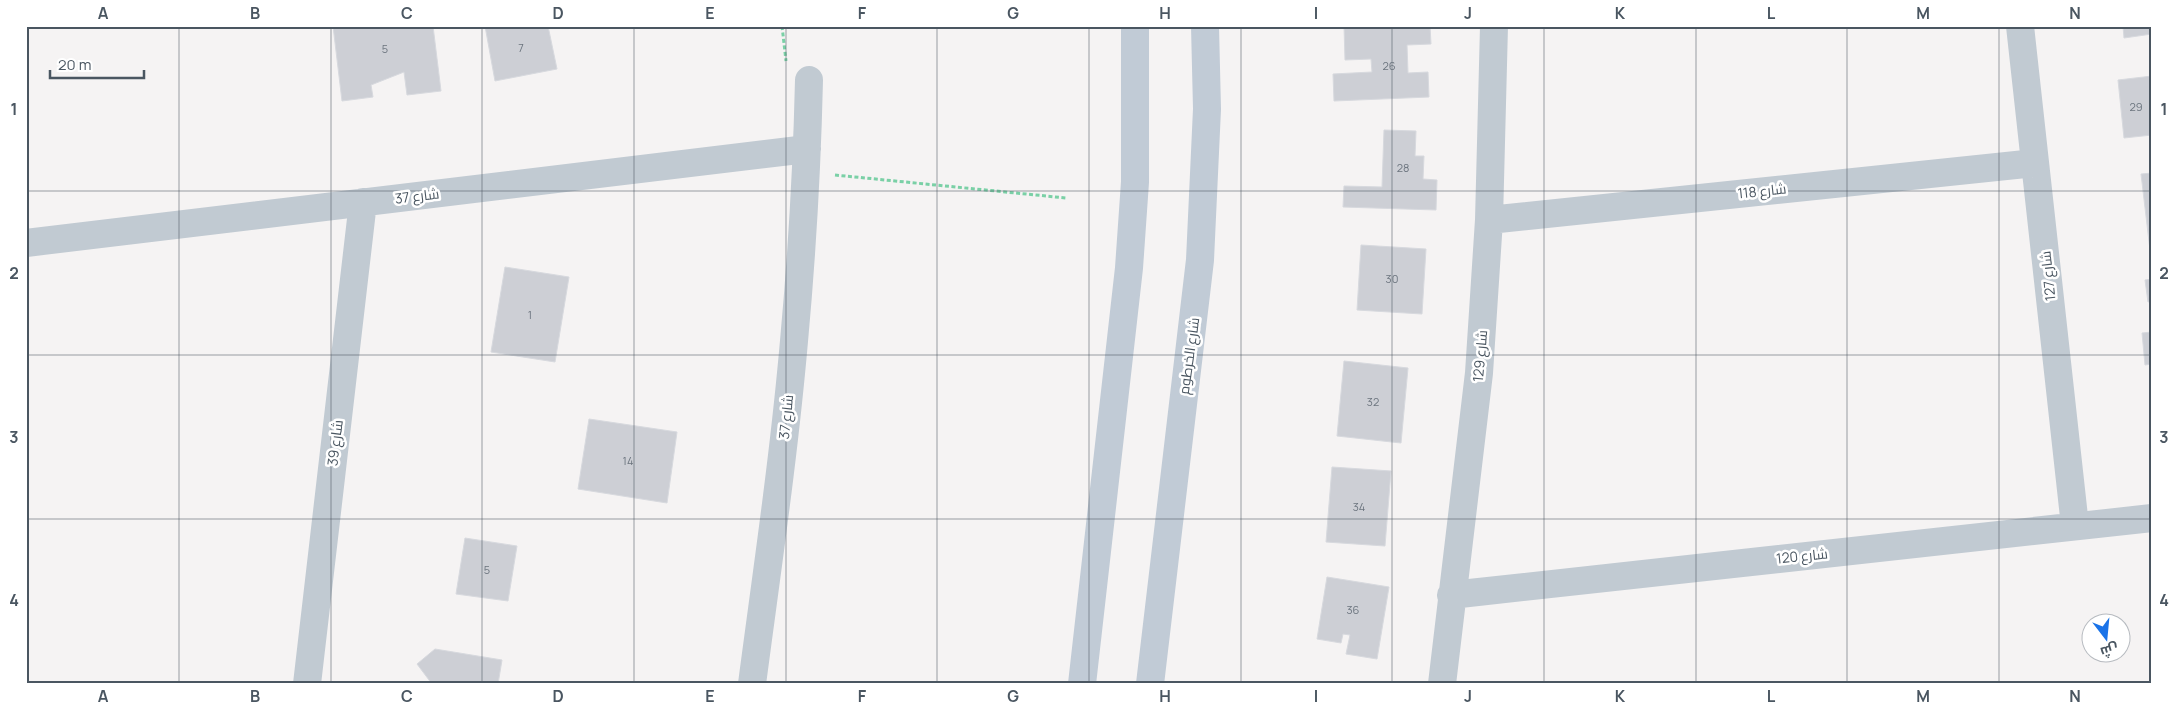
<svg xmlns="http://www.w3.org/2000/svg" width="2178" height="710" font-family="Manrope,Cairo,sans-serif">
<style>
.building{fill:#cdcfd5;stroke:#d7d9de}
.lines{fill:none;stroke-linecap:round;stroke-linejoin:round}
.path{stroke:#7ad0a6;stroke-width:3;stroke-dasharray:4 2.5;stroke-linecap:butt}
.street{stroke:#c1cad2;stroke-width:28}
.secondary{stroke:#c1cbd6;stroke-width:28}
.grid{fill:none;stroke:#4a5661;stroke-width:1;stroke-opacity:0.55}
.labels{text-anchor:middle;stroke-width:5;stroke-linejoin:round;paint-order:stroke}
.number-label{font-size:11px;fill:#6b747e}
.street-label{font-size:14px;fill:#4a5661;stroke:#fff}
.neatline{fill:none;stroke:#4a5661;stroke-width:2}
.grid-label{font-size:16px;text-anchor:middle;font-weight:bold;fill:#4a5661}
</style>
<rect width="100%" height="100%" fill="#f5f3f3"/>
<path class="building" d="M333,26H433L441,91L407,95L404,72L371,85L373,97L342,101Z
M485,26H548L557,69L495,81Z
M1344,26H1430L1431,44L1407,45L1408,73L1428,72L1429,97L1334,101L1333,74L1372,72L1371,59L1345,60Z
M2123,26H2152V34L2124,38Z
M2152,76V135L2124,138L2118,80Z
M1384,130L1416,131L1415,156H1424L1423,179L1437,180L1436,210L1343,207L1344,186L1382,187Z
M2152,173V250H2150L2141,174Z
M1361,245L1426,249L1422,314L1357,310Z
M505,267L569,277L555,362L491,352Z
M2152,279V301L2148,302L2145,280Z
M2152,332V364L2145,365L2142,333Z
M1344,361L1408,368L1401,443L1337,436Z
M589,419L677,432L667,503L578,489Z
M1332,467L1391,471L1385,546L1326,542Z
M465,538L517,546L508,601L456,594Z
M1327,577L1389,587L1377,659L1346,654L1350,635L1343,634L1341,643L1317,639Z
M435,649L502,660L498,684H432L417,664Z"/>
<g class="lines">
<path class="path" d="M782,26L786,61
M835,175L1066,198"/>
<path class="street" d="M2020,26L2075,526
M1489,220L2035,163
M26,243L807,149
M1451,595L2152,518
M307,684L363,202
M752,684C767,570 784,456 794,341C802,254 807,167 809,80
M1442,684L1479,373L1489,220L1494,26"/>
<path class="secondary" d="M1082,684L1129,268L1135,182V26
M1150,684L1200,260L1207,109L1205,26"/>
</g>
<path class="grid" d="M179,26V684M331,26V684M482,26V684M634,26V684M786,26V684M937,26V684M1089,26V684M1241,26V684M1392,26V684M1544,26V684M1696,26V684M1847,26V684M1999,26V684M26,191H2152M26,355H2152M26,519H2152"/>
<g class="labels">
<g class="number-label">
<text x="521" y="52">7</text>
<text x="385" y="53">5</text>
<text x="1389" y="70">26</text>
<text x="2136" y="111">29</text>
<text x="1403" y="172">28</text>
<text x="1392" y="283">30</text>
<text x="530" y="319">1</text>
<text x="1373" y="406">32</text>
<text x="628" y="465">14</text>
<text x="1359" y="511">34</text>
<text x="487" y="574">5</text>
<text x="1353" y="614">36</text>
</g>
<g class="street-label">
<text transform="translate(1762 191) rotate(-6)" y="5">شارع 118</text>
<text transform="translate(417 196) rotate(-7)" y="5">شارع 37</text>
<text transform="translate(2048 276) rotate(-96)" y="5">شارع 127</text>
<text transform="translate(1189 356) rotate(-82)" y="5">شارع الخرطوم</text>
<text transform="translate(1480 356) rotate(-85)" y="5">شارع 129</text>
<text transform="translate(786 417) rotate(-84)" y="5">شارع 37</text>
<text transform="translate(335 443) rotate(-83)" y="5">شارع 39</text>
<text transform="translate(1802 556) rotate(-6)" y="5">شارع 120</text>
</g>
</g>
<rect width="2178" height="710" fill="none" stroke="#ffffff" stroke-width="55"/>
<g transform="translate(2106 638) rotate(164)"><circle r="24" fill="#ffffff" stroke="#b7bbc0"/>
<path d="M0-4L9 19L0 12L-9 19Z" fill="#1a73e8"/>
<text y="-8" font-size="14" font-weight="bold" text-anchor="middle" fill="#4a5661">ش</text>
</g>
<path d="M50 70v8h94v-8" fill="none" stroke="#4a5661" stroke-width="2.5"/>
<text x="58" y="70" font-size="15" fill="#4a5661" stroke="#ffffff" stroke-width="4" paint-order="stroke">20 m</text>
<rect x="28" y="28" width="2122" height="654" class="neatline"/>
<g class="grid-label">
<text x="103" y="19">A</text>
<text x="255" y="19">B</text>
<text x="407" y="19">C</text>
<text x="558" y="19">D</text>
<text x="710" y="19">E</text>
<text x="862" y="19">F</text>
<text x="1013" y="19">G</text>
<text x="1165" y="19">H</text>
<text x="1316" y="19">I</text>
<text x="1468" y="19">J</text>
<text x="1620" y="19">K</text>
<text x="1771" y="19">L</text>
<text x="1923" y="19">M</text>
<text x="2075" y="19">N</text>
<text x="14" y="115">1</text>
<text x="2164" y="115">1</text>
<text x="14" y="279">2</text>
<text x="2164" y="279">2</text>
<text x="14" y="443">3</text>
<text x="2164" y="443">3</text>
<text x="14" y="606">4</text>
<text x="2164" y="606">4</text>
<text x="103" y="702">A</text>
<text x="255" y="702">B</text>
<text x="407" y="702">C</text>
<text x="558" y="702">D</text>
<text x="710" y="702">E</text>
<text x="862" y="702">F</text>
<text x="1013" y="702">G</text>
<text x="1165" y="702">H</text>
<text x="1316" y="702">I</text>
<text x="1468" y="702">J</text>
<text x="1620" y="702">K</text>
<text x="1771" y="702">L</text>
<text x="1923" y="702">M</text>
<text x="2075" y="702">N</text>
</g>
</svg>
